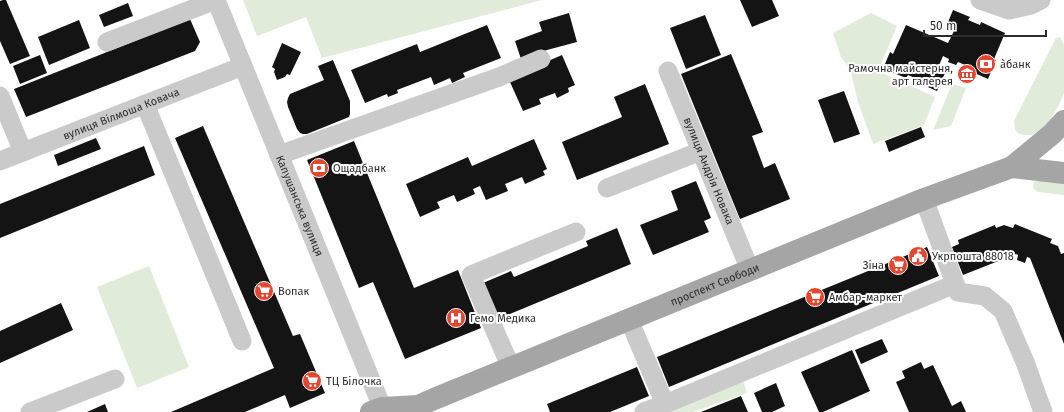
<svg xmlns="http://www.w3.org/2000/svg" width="1064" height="412" font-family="'Fira Sans',sans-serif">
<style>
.green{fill:#e0ebda}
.building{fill:#141414}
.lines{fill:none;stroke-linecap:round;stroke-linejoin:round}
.minor{stroke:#cacaca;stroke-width:19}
.major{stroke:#a5a5a5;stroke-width:22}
.labels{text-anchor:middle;stroke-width:4;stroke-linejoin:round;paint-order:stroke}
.poi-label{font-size:11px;fill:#2d2d2d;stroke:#fff;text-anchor:start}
.street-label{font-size:11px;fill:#2d2d2d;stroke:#fff}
</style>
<rect width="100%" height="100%" fill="#fff"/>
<path class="green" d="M243,0H542L322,58L306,17L257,36Z
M871,13L897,26L878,71L935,97L924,125L873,144L858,102L850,69L841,57L833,33Z
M1060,37L1064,45V93L1059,105L1052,117L1043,128L1032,135H1025L1020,134L1015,130L1014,121L1056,38Z
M952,84L966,88L951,126L933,130Z
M1037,181H1064V195L1038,192C1034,190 1032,186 1034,182Z
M149,266L189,367L137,388L97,287Z
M743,380L747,393L693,412H664Z"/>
<path class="building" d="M3,0H6L30,56L10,64L0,41V1Z
M740,0H772L779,16L752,27Z
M128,3L133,16L104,27L99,15Z
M953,10L970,17L968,20L980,25L981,22L1005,33L994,59L996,60L988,79L963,68L965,65L958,62L956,65L948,62L949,59L943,56L937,70L945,73L937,91L921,84L922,81L908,75L906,78L889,71L891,66L885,64L890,52L893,54L906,25L948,43L954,31L946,27Z
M569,13L577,42L547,50L521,59L515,41L542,31L539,22Z
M705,15L721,55L686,69L670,28Z
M190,19L200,42L195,51L26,117L14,89Z
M79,20L90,48L49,65L38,37Z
M487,25L501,58L463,73L465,77L452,83L450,78L434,85L431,77L397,90L398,93L388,97L387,94L365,103L351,70L417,44L420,52Z
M282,43L301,52L290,75L287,74L285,77L277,80L274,72L275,69L272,67Z
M731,54L763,132L752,136L764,168L775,163L790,199L740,219L681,74Z
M40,55L47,73L20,84L13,66Z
M562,55L575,85L568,88L569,92L557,98L555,93L539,99L541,104L523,111L510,82L511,77Z
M333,60L350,101V114L349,117L307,134H303L300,133L297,129L288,107L287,102L288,98L290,94L324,80L318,66Z
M645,84L669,144L577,180L562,142L622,117L614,97Z
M844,91L860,134L834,143L818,100Z
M203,126L293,336L300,334L325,393L290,408L285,395L245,412H171L274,368L175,138Z
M921,127L925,137L889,152L885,141Z
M96,138L101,149L58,166L54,155Z
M534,139L547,169L543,171L545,175L525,184L522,177L505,184L508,191L486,200L480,186L473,189L475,194L457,202L454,195L437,202L440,208L420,217L406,184L468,157L472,166Z
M354,141L414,288L458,270L481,328L405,359L373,282L359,288L307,160Z
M144,146L155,175L0,238V204Z
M696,181L711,218L704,221L709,232L653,255L640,225L678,210L671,191Z
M1015,224L1052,239L1050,243L1058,246L1061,254L1064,253V344L1030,258L1027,257L1025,263L1017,260L1018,255L1016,254L963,275L952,247L959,244L958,240L995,225L996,228L1004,225L1013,228Z
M617,228L631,264L498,319L483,283L511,271L514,277L588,246L586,241Z
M927,247L939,276L669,387L657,357Z
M61,303L73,330L0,363V331Z
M882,339L888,352L861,364L855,350Z
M852,350L870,391L823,412H819L801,372Z
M921,362L924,369L933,365L952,406L961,401L966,412H909L896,382L905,378L902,371Z
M637,367L649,396L610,412H550L547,404Z
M776,383L785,406L772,412H762L754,393Z
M741,396L748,412H701Z
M105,404L108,412H87Z"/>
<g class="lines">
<g class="minor">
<path id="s1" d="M216,0L384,412"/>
<path d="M980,0L1009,10L1031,5L1041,0"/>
<path d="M107,42L216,0"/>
<path id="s2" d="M668,71L750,270"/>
<path d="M0,96L23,152"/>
<path d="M145,104L242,341"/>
<path d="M279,155L499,77L541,59"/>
<path id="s3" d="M0,161L243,66"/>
<path d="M607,188L701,151"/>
<path d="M924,199L958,292L985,296L1003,311L1025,362L1043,412"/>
<path d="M629,320L665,404L644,412"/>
<path d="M511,368L471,275L576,232"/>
<path d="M665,404L955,284"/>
<path d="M30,412L115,379"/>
</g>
<g class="major">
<path d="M1012,167L1064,173"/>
<path d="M371,412L382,408L418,406"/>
<path id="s4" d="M412,412L418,406L434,399L870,221L924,199L1012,167L1052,134L1064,121"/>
</g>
</g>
<defs>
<symbol id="bank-disc" viewBox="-11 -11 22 22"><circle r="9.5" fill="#e4462f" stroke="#fff"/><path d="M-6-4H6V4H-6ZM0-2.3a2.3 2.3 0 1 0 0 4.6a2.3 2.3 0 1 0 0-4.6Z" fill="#fff"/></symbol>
<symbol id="museum-disc" viewBox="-11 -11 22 22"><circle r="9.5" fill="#e4462f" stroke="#fff"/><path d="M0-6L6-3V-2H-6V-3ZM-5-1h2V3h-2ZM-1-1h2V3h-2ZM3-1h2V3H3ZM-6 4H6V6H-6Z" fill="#fff"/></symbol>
<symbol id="civic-disc" viewBox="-11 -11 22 22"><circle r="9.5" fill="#e4462f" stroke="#fff"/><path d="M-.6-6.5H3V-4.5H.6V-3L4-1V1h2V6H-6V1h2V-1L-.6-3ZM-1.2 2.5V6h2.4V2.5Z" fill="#fff"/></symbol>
<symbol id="supermarket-disc" viewBox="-11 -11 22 22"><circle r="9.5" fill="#e4462f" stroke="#fff"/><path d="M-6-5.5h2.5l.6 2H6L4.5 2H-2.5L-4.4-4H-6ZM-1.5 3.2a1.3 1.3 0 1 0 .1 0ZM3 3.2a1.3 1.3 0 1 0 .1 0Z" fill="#fff"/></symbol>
<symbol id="hospital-disc" viewBox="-11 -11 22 22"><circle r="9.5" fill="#e4462f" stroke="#fff"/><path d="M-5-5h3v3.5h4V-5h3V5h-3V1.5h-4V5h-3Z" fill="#fff"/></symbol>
</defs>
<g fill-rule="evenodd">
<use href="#bank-disc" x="975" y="53" width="22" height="22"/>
<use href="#museum-disc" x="956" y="63" width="22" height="22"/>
<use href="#bank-disc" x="308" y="157" width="22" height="22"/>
<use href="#civic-disc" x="907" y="245" width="22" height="22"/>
<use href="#supermarket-disc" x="887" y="254" width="22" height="22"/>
<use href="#supermarket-disc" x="253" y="280" width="22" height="22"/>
<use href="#supermarket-disc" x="804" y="286" width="22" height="22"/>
<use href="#hospital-disc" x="445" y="307" width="22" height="22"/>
<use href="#supermarket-disc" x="301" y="370" width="22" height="22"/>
</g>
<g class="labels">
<g class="poi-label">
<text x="1000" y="68">а̀банк</text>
<text x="953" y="72" text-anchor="end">Рамочна майстерня,<tspan x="953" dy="13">арт галерея</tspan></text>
<text x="333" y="172">Ощадбанк</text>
<text x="932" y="260">Укрпошта 88018</text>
<text x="884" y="269" text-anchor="end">Зіна</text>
<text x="278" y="295">Вопак</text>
<text x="829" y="301">Амбар-маркет</text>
<text x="470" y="322">Гемо Медика</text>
<text x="326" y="385">ТЦ Білочка</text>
</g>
<g class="street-label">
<text dy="4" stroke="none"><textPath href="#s3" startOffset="130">вулиця Вілмоша Ковача</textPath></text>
<text dy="4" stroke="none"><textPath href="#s2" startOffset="108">вулиця Андрія Новака</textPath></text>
<text dy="4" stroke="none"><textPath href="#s1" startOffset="222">Капушанська вулиця</textPath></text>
<text dy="4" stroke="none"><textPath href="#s4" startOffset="329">проспект Свободи</textPath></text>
</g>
</g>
<path d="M924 30v6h122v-6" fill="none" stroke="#2d2d2d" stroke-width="2"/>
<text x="930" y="30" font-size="12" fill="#2d2d2d" stroke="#ffffff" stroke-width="3" paint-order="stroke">50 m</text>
</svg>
